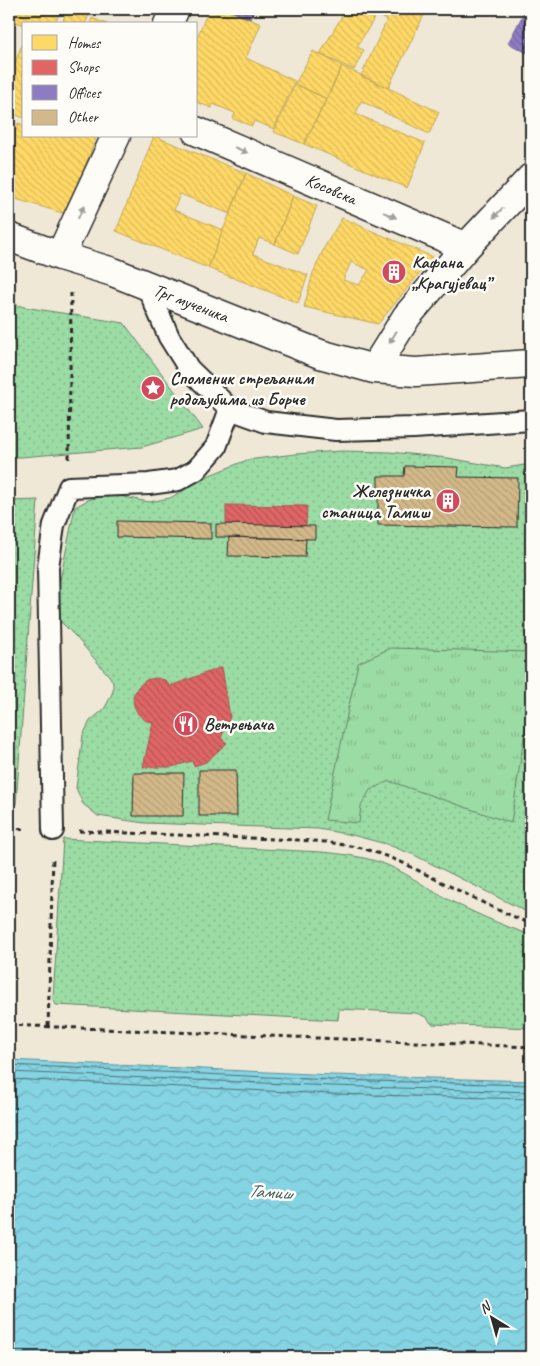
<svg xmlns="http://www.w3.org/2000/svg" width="540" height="1366" font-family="Caveat,sans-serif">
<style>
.grass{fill:url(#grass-dots);stroke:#638368}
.park{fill:url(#park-tufts);stroke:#638368}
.water{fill:url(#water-waves);stroke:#619099}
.homes{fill:url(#homes-back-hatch);stroke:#bfa554;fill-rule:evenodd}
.shops{fill:url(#shops-back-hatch);stroke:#aa5454}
.offices{fill:url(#offices-back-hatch);stroke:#706495}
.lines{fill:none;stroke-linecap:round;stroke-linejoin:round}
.shore{stroke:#4f6f75;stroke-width:1}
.building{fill:url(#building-back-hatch);stroke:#2b2b2b}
.service-casing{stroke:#2b2b2b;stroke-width:24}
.minor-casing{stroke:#2b2b2b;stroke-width:31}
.path{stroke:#2b2b2b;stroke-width:3;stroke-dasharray:5 4;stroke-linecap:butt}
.service{stroke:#fdfcf7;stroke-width:20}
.minor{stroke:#fdfcf7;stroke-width:28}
.oneway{fill:#9e9e9b}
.labels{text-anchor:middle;stroke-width:5;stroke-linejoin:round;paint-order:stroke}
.street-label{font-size:18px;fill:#2b2b2b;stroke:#fdfcf7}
.poi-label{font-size:18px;font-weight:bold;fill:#2b2b2b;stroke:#fdfcf7;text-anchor:start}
.water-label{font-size:19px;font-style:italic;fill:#465e62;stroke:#fdfcf7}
</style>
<defs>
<pattern id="grass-dots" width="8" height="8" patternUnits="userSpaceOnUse" patternTransform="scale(1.25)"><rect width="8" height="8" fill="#9bdba4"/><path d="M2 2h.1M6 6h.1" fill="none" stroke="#86bc8d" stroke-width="1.8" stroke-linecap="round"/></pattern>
<pattern id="park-tufts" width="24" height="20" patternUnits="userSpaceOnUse" patternTransform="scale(1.25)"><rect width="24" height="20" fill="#9bdba4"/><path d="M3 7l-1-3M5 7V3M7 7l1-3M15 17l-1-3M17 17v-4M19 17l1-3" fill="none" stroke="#86bc8d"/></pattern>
<pattern id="water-waves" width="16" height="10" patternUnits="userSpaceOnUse" patternTransform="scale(1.25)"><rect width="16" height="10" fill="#85d4e3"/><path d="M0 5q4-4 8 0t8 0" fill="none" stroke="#73b6c3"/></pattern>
<pattern id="homes-back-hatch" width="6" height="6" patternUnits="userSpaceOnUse" patternTransform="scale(1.25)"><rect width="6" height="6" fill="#ffd966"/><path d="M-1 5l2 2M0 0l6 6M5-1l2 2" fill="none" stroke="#dbba59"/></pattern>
<pattern id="shops-back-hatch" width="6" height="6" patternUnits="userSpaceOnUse" patternTransform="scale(1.25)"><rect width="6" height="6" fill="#e06666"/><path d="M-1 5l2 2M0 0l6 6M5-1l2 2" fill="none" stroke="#b65454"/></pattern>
<pattern id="offices-back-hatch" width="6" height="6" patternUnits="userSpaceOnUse" patternTransform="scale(1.25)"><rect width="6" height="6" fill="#8e7cc3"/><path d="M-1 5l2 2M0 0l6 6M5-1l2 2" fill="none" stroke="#74669f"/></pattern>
<pattern id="building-back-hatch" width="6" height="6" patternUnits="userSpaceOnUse" patternTransform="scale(1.25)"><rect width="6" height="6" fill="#d3b989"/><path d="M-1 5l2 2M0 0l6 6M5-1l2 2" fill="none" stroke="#b59f76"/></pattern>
</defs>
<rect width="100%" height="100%" fill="#f0e8d6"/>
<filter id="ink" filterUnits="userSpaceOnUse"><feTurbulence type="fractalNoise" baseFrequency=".02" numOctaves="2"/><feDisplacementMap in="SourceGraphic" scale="10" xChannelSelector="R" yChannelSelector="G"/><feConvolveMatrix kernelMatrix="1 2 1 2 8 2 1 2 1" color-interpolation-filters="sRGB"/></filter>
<g filter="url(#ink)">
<path class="grass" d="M9,302L24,307L124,323L203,429L142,447L21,457H9Z
M342,451L390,452L448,458L505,468L531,464V914L414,855L386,844L352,835L318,829L144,823L98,816L83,804L76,788L83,735L90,721L104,709L110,698L113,691V683L110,677L76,637L59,620L57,595L75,507L88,500L104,496H119L149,502L170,498L191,486L200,479L247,460L295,454Z
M38,500L16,804H9V501Z
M63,839L322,852C342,854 360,856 379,862C403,870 422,885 443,897C472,912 501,925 531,935V1028L432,1024L426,1017L416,1013L339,1009L338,1020L56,1005L53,999Z"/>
<path class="park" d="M391,648L531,652V691L511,823L389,781L370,790L361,806L359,823L325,820L358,663Z"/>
<path class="water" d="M9,1060L332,1075L531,1081V1357H9Z"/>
<path class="homes" d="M9,9H61L55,24L24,25L9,19Z
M67,9L89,15L85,24H62Z
M209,9H226L261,24L246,58L295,81L274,129L254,121L252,126L233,119L235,113L213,104L212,108L196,102V40Z
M346,9H359L375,17L357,47L364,50L354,70L320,54Z
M381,9H427L388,88L361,76L387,20L378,16Z
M92,18L107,24H90Z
M24,38V118L9,112V80Z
M313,51L342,66L327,99L295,84Z
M342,66L439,112L429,134L361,101L356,114L425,143L407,188L304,144Z
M295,84L327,99L304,144L274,132Z
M18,123L24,125V136H97L66,214L9,197V150Z
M154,136L246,173L230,214L180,194L174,210L223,230L208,268L116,231Z
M246,173L293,196L275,244L259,238L253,254L308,275L298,303L208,268Z
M293,196L317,206L298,254L275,244Z
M342,218L433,257L378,324L304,307L313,273L325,246ZM351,262L369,270L359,285L343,280Z"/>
<path class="shops" d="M226,505L307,506L306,526L226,524Z
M222,667L230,717L221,738L227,743L206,762L194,766L192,761L172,767H143L153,722L146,721L138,714L134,706L133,696L138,687L146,680L155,678L165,680L170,686Z"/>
<path class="offices" d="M226,9H255L250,19Z
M526,9H531V55L508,43Z"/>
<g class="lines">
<path class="shore" d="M9,1065L332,1080L531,1085
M9,1072L332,1086L531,1092
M9,1079L332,1094L531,1099"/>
</g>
<path class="building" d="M405,466L459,467L458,477L518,478L517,527L378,525V476H404Z
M117,521L211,523V539L117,537Z
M216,524L315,526V539L216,537Z
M229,537L306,539L305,557L228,556Z
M199,770H236L237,816H199Z
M134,773H184L183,816H133Z"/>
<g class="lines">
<defs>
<path id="service" d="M147,286L169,337L189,369L230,409L266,422L336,430L414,428L531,420
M53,830L48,567L54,525L69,487L149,484L178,480L196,470L216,447L230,409"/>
<path id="minor" d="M168,24L175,9
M196,131L466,247
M9,237L60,256L113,272L320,354L374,369L416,372L531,364
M60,256L116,136
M374,369L407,316L466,247L531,178"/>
</defs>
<use href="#service" class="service-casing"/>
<use href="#minor" class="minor-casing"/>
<path class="path" d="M69,459L71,293
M9,828L26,829
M79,831L298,840L327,842L362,848L380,854L401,862L496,909L531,924
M9,1025L531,1047
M48,1027L53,856"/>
<use href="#service" class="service"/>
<use href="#minor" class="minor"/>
</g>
<defs><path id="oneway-solid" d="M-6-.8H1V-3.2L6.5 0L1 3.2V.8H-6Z" transform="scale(1.25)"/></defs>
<g class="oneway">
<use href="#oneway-solid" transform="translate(241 150) rotate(23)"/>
<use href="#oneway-solid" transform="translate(81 212) rotate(-65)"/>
<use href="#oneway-solid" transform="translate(498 213) rotate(133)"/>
<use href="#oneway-solid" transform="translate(390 215) rotate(23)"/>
<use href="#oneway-solid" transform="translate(393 337) rotate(122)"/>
</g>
</g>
<defs>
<symbol id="building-disc" viewBox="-11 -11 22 22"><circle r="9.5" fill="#d1495b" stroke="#fdfcf7"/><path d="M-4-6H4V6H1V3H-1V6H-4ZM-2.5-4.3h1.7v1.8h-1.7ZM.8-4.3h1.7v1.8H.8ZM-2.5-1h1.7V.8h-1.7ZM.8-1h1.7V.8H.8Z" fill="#fff"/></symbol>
<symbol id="sight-disc" viewBox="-11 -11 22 22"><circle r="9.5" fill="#d1495b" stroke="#fdfcf7"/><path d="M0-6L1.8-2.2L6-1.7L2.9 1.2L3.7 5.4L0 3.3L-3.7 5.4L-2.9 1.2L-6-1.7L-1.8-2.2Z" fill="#fff"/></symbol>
<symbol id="restaurant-disc" viewBox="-11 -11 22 22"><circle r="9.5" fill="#d1495b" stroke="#fdfcf7"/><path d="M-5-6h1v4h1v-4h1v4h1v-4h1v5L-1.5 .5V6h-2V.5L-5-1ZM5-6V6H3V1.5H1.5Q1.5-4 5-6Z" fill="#fff"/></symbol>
</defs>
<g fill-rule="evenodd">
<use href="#building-disc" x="380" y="258" width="28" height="28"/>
<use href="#sight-disc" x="139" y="374" width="28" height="28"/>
<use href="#building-disc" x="434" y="487" width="28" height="28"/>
<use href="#restaurant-disc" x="172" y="710" width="28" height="28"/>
</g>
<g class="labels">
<g class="street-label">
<text transform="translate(331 189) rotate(23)" y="6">Косовска</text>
<text transform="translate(191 303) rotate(21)" y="6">Трг мученика</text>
</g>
<g class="poi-label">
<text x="412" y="268">Кафана<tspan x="412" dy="21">„Крагујевац”</tspan></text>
<text x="170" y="384">Споменик стрељаним<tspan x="170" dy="21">родољубима из Борче</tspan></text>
<text x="430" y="497" text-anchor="end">Железничка<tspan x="430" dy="21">станица Тамиш</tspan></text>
<text x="204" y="730">Ветрењача</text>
</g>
<g class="water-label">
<text transform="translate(270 1191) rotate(4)" y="7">Тамиш</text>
</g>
</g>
<rect width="540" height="1366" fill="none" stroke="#fdfcf7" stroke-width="30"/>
<rect x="15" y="15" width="510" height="1336" fill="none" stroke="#2b2b2b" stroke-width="2" filter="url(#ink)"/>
<rect x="22" y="22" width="175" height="115" fill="#fdfcf7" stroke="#a9a8a5"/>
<rect x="32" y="35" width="25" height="15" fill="#ffd966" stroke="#a9a8a5"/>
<text x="68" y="48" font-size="15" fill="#2b2b2b">Homes</text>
<rect x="32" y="60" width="25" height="15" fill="#e06666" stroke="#a9a8a5"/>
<text x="68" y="72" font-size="15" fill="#2b2b2b">Shops</text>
<rect x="32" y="85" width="25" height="15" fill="#8e7cc3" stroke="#a9a8a5"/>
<text x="68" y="98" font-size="15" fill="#2b2b2b">Offices</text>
<rect x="32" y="110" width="25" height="15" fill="#d3b989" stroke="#a9a8a5"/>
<text x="68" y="122" font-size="15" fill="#2b2b2b">Other</text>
<g transform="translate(492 1318) rotate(323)" stroke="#fdfcf7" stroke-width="4" paint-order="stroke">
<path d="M0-4L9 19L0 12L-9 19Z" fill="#2b2b2b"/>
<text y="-8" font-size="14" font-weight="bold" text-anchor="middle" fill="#2b2b2b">N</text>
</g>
</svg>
